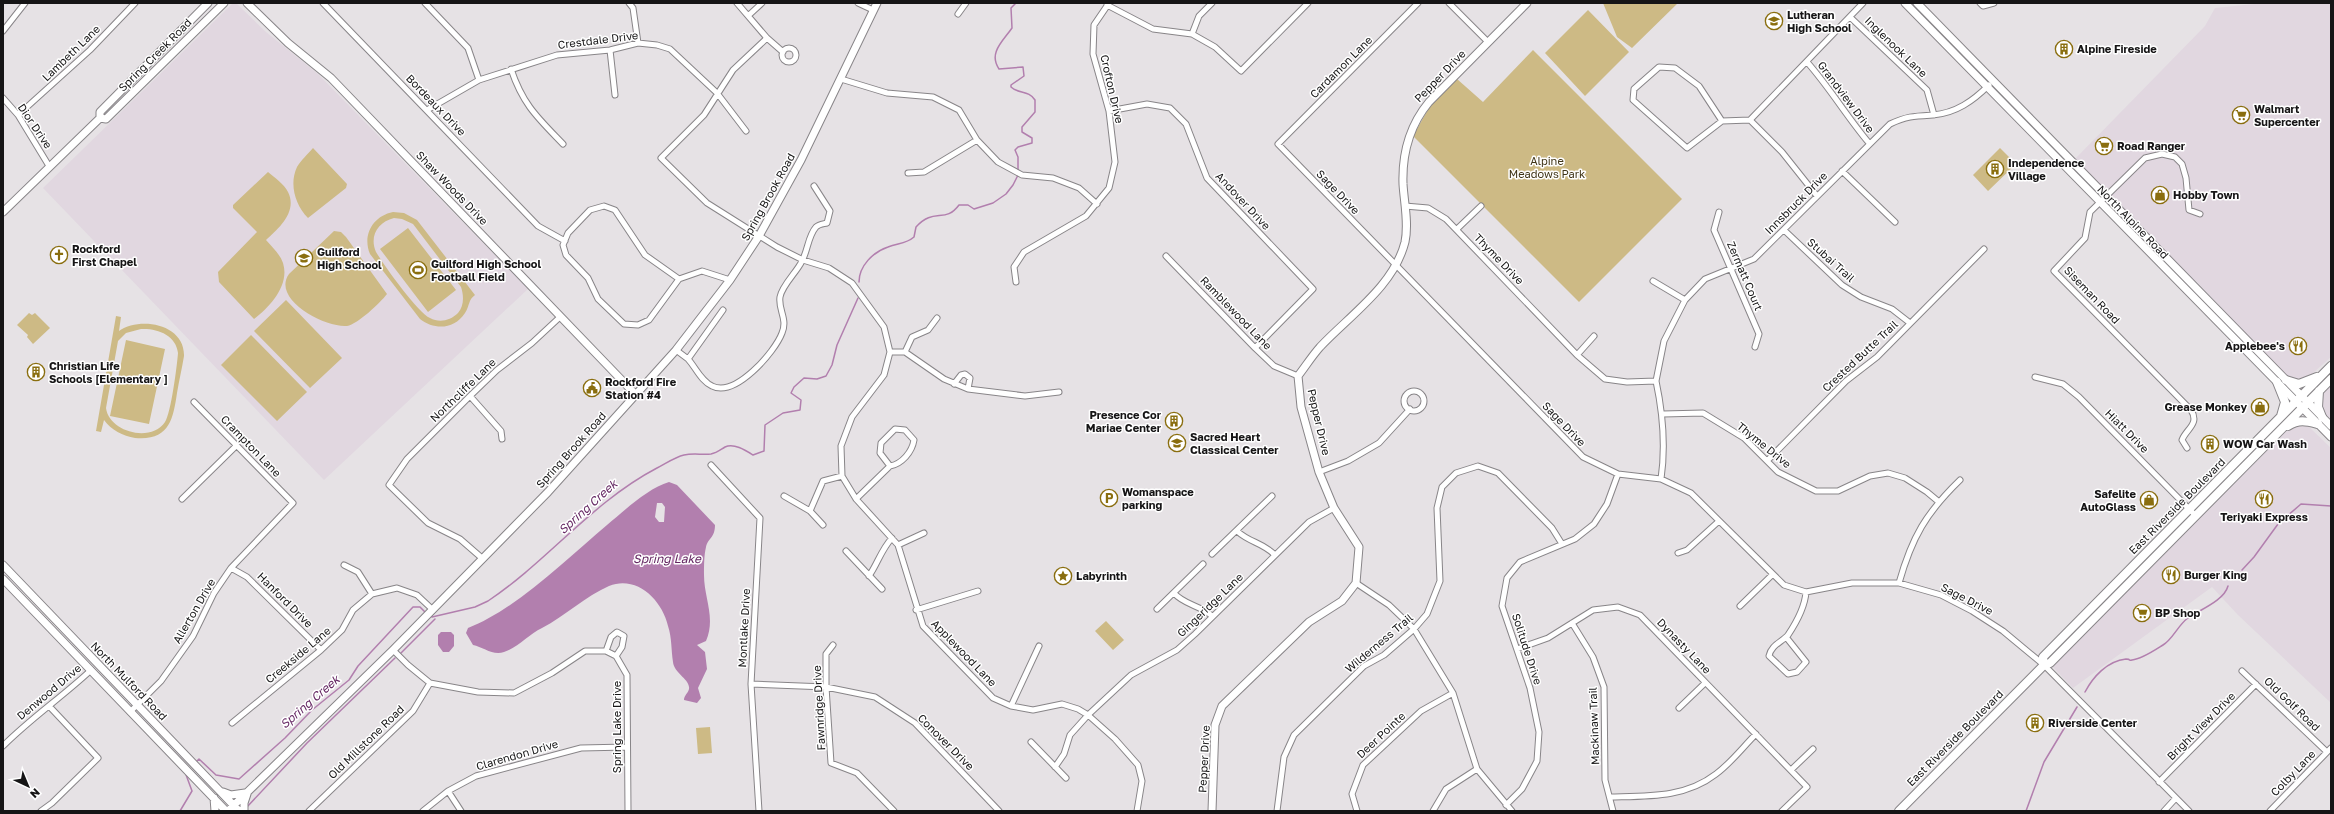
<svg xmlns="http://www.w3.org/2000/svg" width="2334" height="814" font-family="'Golos Text',sans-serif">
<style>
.built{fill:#e1d7e0}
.green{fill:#cdba85;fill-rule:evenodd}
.water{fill:#b27fae;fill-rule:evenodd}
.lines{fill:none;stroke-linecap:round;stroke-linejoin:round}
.stream{stroke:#b27fae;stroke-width:1.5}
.street-casing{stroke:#888588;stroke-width:7}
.secondary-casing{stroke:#888588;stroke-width:9}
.primary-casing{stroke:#888588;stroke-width:10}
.street{stroke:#fff;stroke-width:5}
.secondary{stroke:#fff;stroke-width:7}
.primary{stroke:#fff;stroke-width:8}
.labels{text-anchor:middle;stroke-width:3;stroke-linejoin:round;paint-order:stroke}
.poi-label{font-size:11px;font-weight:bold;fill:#161516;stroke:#fff;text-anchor:start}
.street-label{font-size:11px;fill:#161516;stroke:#fff}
.park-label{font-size:11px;fill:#403517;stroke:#fff}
.water-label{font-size:12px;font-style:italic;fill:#642662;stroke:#fff}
</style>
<rect width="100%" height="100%" fill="#e6e2e5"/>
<path class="built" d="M2264,3H2331V357L2305,380L2295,381L2287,377L2197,282L2175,263L2074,160L2205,26L2215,8Z
M232,4H237L266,32L318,74L528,289L324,480L43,188Z
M2331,382V422L2324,415L2319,397Z
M2306,424L2331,448V703L2238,615L2212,587L2073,688L2052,666L2256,460L2290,428Z"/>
<path class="green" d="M1603,3H1678L1632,48L1617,37Z
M1588,10L1629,52L1585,96L1545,53Z
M1533,50L1682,199L1579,302L1413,136L1430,106L1457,79L1483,102Z
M313,148L347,184L346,188L308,218C295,205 289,184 297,167C301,160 308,154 313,148Z
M2000,148L2016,164L1988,191L1973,175Z
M268,172C275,178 284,184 288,192C298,212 278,229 266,240C272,247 280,254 283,263C290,285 270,307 254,319L219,282L218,272L257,232L233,208V205Z
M393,212L404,213L417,220L475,295C468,300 470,305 465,313C454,330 434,330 420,319L370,254C362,235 373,216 393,212ZM394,218L402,219L413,224L461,287C464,296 464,306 458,313C450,321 439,323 430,318C418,313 383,264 376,252C369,236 378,222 394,218Z
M408,228L456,290L428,312L380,249Z
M334,231L341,232L346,237L387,294C380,303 358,324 347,326C325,328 271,299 289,274Z
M286,300L342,358L310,388L254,331Z
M29,313L32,315L35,313L50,328L33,344L27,337L28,335L17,325Z
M116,316L121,317L119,331C140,316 185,324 184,356C182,368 179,381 177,393C173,420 169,441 135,438C123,436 111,430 104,420L101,432L96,431ZM141,329C157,328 176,335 178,353C177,366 171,413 165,422C151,443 109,432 106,408L118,341L126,333Z
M251,335L307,392L277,421L221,365Z
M126,340L165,349L149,424L110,416Z
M1106,621L1124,640L1113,650L1095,631Z
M710,727L712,753L698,754L696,728Z"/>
<path class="water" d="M669,482L677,485L715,525C715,538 708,538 706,547C704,555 704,566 704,575C704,598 716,618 706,641L697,645L705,652L707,669L698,688L701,698L697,703L684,700C684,695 690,692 689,687C688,678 674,673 673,662C671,650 672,638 668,626C662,600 637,575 609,586C586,596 565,616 542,628C529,634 519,647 504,652C493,656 483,647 473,645L466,633L468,628C515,610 567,559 607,525C624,511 648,488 669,482ZM657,503H662L665,507L664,522H659L655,517Z
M441,632H451L454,635V646L449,652H443L438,645V635Z"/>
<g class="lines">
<path class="stream" d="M859,282C859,266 873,252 888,247C898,243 906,244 914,237L916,227C934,207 945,224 959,205H968L974,209L993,203L1006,194L1013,185L1018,175V157L1015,150L1018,147L1032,143V138L1022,132V127L1035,112V100C1029,90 1018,94 1011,87V85L1024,76L1023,67L999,69C988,53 1003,41 1012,28L1011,8L1016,3
M2242,570L2254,557L2278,524L2301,504L2331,506
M432,617L475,607L488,601C548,561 592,502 657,468C665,464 675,457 684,455C693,453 702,455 711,454C717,453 720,450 725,447C734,443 745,450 753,455L764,451L765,425L783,413L800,410L801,400L791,393L794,387L804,378L817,379L826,376L832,365L837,345L858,298
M401,653L435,619
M2085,692C2093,677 2107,661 2126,659C2132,659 2127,661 2132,660C2142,659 2155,650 2163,645C2173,639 2178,625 2188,618C2199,610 2224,601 2228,586
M196,762L199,759L216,775L239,779L285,738L312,710L349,680L358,666L413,607H420L425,612
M246,808L307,743L395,658
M180,811L192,791L185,772
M2026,811L2044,762L2077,707"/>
<defs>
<path id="street" d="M323,3L538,226L565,241
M425,3L468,48L479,80
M629,3L633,8L638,43
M737,3L767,38L783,52
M858,3L873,10
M1418,3L1278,144L1583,457L1618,474L1661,479L1691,493L1784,585L1806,592L1852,583H1899L1941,595L1972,611L2003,631L2044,665L2189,811
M1449,3L1488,42
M1980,3L1983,6L1994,3
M1107,5L1153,29L1192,34L1215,47L1241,71L1308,3
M958,14L966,3
M749,15L762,3
M1850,17L1927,90L1934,115
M3,31L25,3
M1192,34L1199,16L1212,3
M767,38L733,70L704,115L661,158L707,203L777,247L803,260L829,268L852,283L884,327L890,352L884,375L852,417L841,446L842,476L823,481L810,511
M782 55a7 7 0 1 1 14 0a7 7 0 1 1-14 0Z
M610,50L615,95
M1807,62C1830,88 1847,117 1869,143
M1659,67L1675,68L1699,86L1722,121L1687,148L1633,100L1634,89Z
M511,69C523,105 538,118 563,144
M841,79L887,93L933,97L959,110L977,140L998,162L1022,175L1053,178L1079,188L1097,204
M3,98L18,115L49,166
M427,110L479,80L557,55L610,50L638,43L657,45L670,49L717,93L746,131
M1109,111L1147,104L1170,108L1186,124L1207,178L1313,289L1255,348
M18,115L90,50L135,3
M1750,120L1782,152L1817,196
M1722,121L1750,120L1863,3
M1842,171L1895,222
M908,173L924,172L977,140
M604,206L615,210L645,255L679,279L649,320L638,325L624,324L598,299L588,278L566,255L563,245L568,233L590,210Z
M1405,206L1428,208L1446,219L1577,355L1605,379L1627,382L1656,381C1663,414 1666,445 1661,479
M1719,212L1714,230L1759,334L1755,347
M1457,229L1481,206
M1784,230L1842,285L1861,297L1892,309L1910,323
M1166,256L1255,348L1274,366L1298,376
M679,279L702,271L730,280
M1653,281L1685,300
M1016,282L1014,267L1024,252L1086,216L1109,188L1115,162L1109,111L1093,54L1094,25L1109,3
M676,350C680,353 684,356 688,359C696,368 701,381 712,386C735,398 775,352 782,333C788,319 778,310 780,297C782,285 797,272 802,261C808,250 808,236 816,227C819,224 823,224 827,223L830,211L814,186
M890,352H905L944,379L968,389L1025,396L1059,392
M905,352L912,337L928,330L937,318
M1577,355L1594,336
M688,359L723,310
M2035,377L2063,384L2079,397L2195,515
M1656,381L1664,341L1685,300L1705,279L1754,259L1890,124C1907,116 1915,116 1933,115C1956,113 1973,101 1989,85
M954,384L961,375L965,374L970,378L968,389
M1404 401a10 10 0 1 1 20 0a10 10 0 1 1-20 0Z
M470,396L501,431L502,439
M1663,414L1703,413L1744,438L1778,472L1816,491H1838L1870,476L1888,473L1905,478L1927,492L1939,502
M2187,448L2182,440C2186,429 2200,424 2191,410L2054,271L2085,238L2090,212L2145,158L2162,154L2175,157L2182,164L2186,178L2189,210L2200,214
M1767,461L1846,381L1877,357L1984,249
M711,465L760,518L751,684L759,811
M1319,472L1348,461L1379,443L1410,409
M842,476L856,499L898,545L923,626L993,698L1011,706L1033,710L1062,704L1078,709L1088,715L1115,739L1138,765L1142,781L1137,811
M784,496L810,511L823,525
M182,499L236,446
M856,499L890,466C902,464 912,452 914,440L905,430L895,429L881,443L880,453L890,466
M1237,531C1250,543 1262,542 1275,555
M898,545L924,533
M846,551L882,589
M1678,553L1687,550L1719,521
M1212,554L1272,496
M483,559L460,539L428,523L389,485L407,459L470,396L497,370L532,343L560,317
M344,565L358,572L372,594
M231,568L247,577L321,650
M869,576C878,563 881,550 892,538
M1356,583L1389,605L1414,629L1453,693L1477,769L1512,811
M1899,583C1912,537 1926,513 1960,480
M1174,593C1184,605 1200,605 1212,616
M1740,606L1772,575
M1157,609L1203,564
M916,610L978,591
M1572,623L1593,657L1604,687L1605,780L1613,811
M1786,637L1806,662L1797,672L1788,674L1769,656C1771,645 1782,642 1788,635C1796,623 1805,606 1806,592
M833,645L826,654V687L831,763L857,773L894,811
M1517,649L1548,638L1593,610L1618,607L1640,615L1807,787L1782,811
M393,650L408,665L430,683L478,692L514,693L552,673L585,651H606L616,656L627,675L628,811
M606,651L611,637L617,632L624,636L622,647L616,656
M2242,671L2327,752
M751,684L826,687L875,697L915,723L999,811
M1011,706L1039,646
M1679,708L1705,683
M130,712L161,681L193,636L214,593L231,568L293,503L194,402
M232,723L321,650L342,630L353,610L372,594L397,588L417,595L433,610
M1031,742L1066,778
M3,746C31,718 62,697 90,671
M1055,767L1064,754L1070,735L1088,715L1131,675L1177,650L1195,634L1309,522L1334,508
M1791,770L1813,749
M2159,782L2256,684
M448,791L461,811
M1610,797C1648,796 1685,798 1716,774C1731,763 1743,747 1756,734
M1506,805L1522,789L1537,761L1539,732L1530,688L1502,606L1507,578L1520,562L1575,539L1594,524L1607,504L1618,474
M41,811L52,803L98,758L49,706
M309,811L413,711L430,683
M423,811L448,791L476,776L581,748L627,747
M1277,811L1284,757L1294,735L1364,666L1384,655L1414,629L1427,614L1440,581L1437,508L1442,487L1456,473L1478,466L1498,473L1552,528L1562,544
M1357,811L1352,794L1363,765L1421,711L1453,693
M1433,811L1446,789L1477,769
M2164,811L2176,798
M2270,811L2331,748"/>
<path id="secondary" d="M247,3L288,43L331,78L636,395
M1905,3L2331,437
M1917,3L2331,426
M100,118L106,119L224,3
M3,212L100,118V112L208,3
M3,565L239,811
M3,579L226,811
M223,792L231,795L245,793
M214,798L215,811
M228,811L393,650L548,492L676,350L730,280L759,236L801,160L877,3
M244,811V803L247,794
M1212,811L1215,725L1222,706L1309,622L1342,601L1356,583L1359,547L1334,508L1319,472L1301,407L1298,376C1305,367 1312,356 1320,347C1349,316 1394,286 1405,242C1409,223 1404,202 1403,184C1402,154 1410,125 1429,102L1527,3"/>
<path id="primary" d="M2286,380L2299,384L2317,377
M2277,382L2285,402L2281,416
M2319,391L2318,407L2322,417
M2288,426C2299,419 2306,421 2318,424
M2044,665L2043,657L2331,366
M1899,811L2044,665L2050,663L2331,379"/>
</defs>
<use href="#street" class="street-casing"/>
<use href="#secondary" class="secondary-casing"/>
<use href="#primary" class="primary-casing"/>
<use href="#street" class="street"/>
<use href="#secondary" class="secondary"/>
<use href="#primary" class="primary"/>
</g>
<defs>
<symbol id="school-ring" viewBox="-11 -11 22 22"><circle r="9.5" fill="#fff" stroke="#8a6e0f" stroke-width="1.5"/><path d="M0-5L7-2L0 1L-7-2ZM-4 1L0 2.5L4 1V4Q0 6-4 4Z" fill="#8a6e0f"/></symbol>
<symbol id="building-ring" viewBox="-11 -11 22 22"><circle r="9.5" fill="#fff" stroke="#8a6e0f" stroke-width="1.5"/><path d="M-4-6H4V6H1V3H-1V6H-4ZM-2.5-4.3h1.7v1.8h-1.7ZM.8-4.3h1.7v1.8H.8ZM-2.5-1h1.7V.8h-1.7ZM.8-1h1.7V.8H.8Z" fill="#8a6e0f"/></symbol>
<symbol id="supermarket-ring" viewBox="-11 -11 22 22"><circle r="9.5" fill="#fff" stroke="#8a6e0f" stroke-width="1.5"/><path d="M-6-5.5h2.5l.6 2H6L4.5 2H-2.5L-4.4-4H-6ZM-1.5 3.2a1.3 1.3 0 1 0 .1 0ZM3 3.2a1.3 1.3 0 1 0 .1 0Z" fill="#8a6e0f"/></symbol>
<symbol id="shop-ring" viewBox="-11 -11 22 22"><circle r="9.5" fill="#fff" stroke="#8a6e0f" stroke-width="1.5"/><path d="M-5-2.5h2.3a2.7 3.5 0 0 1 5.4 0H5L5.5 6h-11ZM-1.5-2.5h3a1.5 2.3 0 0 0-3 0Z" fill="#8a6e0f"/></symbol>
<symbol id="church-ring" viewBox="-11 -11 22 22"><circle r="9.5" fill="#fff" stroke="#8a6e0f" stroke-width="1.5"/><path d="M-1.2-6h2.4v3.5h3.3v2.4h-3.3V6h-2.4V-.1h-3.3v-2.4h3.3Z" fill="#8a6e0f"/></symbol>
<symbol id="stadium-ring" viewBox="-11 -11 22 22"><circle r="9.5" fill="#fff" stroke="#8a6e0f" stroke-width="1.5"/><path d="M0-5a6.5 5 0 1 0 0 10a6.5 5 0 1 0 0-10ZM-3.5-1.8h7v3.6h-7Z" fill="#8a6e0f"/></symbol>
<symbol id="restaurant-ring" viewBox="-11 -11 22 22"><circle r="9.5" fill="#fff" stroke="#8a6e0f" stroke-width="1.5"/><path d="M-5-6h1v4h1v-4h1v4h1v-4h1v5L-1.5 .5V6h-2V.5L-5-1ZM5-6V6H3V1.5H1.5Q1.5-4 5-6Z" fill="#8a6e0f"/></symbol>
<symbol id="civic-ring" viewBox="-11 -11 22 22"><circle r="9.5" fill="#fff" stroke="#8a6e0f" stroke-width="1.5"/><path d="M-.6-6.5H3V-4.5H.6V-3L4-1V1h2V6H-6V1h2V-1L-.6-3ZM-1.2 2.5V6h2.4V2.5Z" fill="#8a6e0f"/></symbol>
<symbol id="parking-ring" viewBox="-11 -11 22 22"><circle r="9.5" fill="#fff" stroke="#8a6e0f" stroke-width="1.5"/><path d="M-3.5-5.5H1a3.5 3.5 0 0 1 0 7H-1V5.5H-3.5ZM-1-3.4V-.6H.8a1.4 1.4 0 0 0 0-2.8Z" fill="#8a6e0f"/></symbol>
<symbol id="sight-ring" viewBox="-11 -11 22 22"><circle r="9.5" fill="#fff" stroke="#8a6e0f" stroke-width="1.5"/><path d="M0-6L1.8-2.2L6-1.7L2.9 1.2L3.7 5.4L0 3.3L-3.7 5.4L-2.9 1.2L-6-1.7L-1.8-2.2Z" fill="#8a6e0f"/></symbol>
</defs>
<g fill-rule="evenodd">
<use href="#school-ring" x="1764" y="11" width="20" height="20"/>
<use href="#building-ring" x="2054" y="39" width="20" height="20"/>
<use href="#supermarket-ring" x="2231" y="105" width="20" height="20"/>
<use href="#supermarket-ring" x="2094" y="136" width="20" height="20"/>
<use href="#building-ring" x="1985" y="159" width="20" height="20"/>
<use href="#shop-ring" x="2150" y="185" width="20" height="20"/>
<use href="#church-ring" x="49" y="245" width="20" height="20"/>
<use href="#school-ring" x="294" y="248" width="20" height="20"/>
<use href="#stadium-ring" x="408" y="260" width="20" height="20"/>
<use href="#restaurant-ring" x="2288" y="336" width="20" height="20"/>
<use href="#building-ring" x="26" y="362" width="20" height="20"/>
<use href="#civic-ring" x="582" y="378" width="20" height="20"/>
<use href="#shop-ring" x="2250" y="397" width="20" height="20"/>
<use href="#building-ring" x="1164" y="411" width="20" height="20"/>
<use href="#school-ring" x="1167" y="433" width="20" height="20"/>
<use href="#building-ring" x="2200" y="434" width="20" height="20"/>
<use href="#parking-ring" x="1099" y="488" width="20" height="20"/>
<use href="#restaurant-ring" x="2254" y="489" width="20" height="20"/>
<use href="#shop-ring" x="2139" y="490" width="20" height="20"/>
<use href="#restaurant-ring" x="2161" y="565" width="20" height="20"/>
<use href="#sight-ring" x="1053" y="566" width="20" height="20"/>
<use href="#supermarket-ring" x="2132" y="603" width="20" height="20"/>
<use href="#building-ring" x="2025" y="713" width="20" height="20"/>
</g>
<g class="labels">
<g class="poi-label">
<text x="1787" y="19">Lutheran<tspan x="1787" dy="13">High School</tspan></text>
<text x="2077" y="53">Alpine Fireside</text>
<text x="2254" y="113">Walmart<tspan x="2254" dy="13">Supercenter</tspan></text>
<text x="2117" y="150">Road Ranger</text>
<text x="2008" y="167">Independence<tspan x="2008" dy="13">Village</tspan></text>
<text x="2173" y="199">Hobby Town</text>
<text x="72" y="253">Rockford<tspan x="72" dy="13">First Chapel</tspan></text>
<text x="317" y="256">Guilford<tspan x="317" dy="13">High School</tspan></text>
<text x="431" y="268">Guilford High School<tspan x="431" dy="13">Football Field</tspan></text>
<text x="2285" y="350" text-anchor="end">Applebee's</text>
<text x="49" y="370">Christian Life<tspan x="49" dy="13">Schools [Elementary ]</tspan></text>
<text x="605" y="386">Rockford Fire<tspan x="605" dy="13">Station #4</tspan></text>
<text x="2247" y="411" text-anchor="end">Grease Monkey</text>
<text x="1161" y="419" text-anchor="end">Presence Cor<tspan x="1161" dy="13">Mariae Center</tspan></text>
<text x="1190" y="441">Sacred Heart<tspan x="1190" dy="13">Classical Center</tspan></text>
<text x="2223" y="448">WOW Car Wash</text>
<text x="1122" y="496">Womanspace<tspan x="1122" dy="13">parking</tspan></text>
<text x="2136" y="498" text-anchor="end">Safelite<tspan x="2136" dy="13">AutoGlass</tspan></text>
<text x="2264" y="521" text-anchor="middle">Teriyaki Express</text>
<text x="2184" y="579">Burger King</text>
<text x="1076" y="580">Labyrinth</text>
<text x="2155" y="617">BP Shop</text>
<text x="2048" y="727">Riverside Center</text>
</g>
<g class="street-label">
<text transform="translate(598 40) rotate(-7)" y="4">Crestdale Drive</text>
<text transform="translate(1896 47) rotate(44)" y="4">Inglenook Lane</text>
<text transform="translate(71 53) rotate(-44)" y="4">Lambeth Lane</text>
<text transform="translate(155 55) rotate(-45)" y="4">Spring Creek Road</text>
<text transform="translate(1341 67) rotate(-45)" y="4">Cardamon Lane</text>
<text transform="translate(1440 76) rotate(-46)" y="4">Pepper Drive</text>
<text transform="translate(1112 89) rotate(77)" y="4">Crofton Drive</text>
<text transform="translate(1846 97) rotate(53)" y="4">Grandview Drive</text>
<text transform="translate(436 105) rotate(46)" y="4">Bordeaux Drive</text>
<text transform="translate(35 126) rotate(56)" y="4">Dior Drive</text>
<text transform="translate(452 188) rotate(46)" y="4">Shaw Woods Drive</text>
<text transform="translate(1338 192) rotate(46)" y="4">Sage Drive</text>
<text transform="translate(768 197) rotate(-61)" y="4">Spring Brook Road</text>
<text transform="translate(1243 201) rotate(47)" y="4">Andover Drive</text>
<text transform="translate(1796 203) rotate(-45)" y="4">Innsbruck Drive</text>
<text transform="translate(2133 222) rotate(46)" y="4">North Alpine Road</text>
<text transform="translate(1499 259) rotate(46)" y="4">Thyme Drive</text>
<text transform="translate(1831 260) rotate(42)" y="4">Stubai Trail</text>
<text transform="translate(1745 276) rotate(67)" y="4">Zermatt Court</text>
<text transform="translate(2092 295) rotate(46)" y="4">Siseman Road</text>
<text transform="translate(1236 313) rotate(46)" y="4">Ramblewood Lane</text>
<text transform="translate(1860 356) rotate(-43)" y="4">Crested Butte Trail</text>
<text transform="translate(463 390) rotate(-44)" y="4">Northcliffe Lane</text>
<text transform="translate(1319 422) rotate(77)" y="4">Pepper Drive</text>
<text transform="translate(1564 424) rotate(46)" y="4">Sage Drive</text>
<text transform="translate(2127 431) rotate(45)" y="4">Hiatt Drive</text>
<text transform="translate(1764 445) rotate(39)" y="4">Thyme Drive</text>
<text transform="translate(251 446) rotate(46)" y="4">Crampton Lane</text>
<text transform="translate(571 450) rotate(-48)" y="4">Spring Brook Road</text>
<text transform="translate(2177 506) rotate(-45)" y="4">East Riverside Boulevard</text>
<text transform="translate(1967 599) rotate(27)" y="4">Sage Drive</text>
<text transform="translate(285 600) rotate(45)" y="4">Hanford Drive</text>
<text transform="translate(1210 605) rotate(-44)" y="4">Gingeridge Lane</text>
<text transform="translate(194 611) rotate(-60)" y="4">Allerton Drive</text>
<text transform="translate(744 628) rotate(-87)" y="4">Montlake Drive</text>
<text transform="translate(1379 643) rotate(-40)" y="4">Wilderness Trail</text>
<text transform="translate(1684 646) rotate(46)" y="4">Dynasty Lane</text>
<text transform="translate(1527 649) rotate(72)" y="4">Solitude Drive</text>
<text transform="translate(964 653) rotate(46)" y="4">Applewood Lane</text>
<text transform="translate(298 655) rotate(-40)" y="4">Creekside Lane</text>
<text transform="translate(129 681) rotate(46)" y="4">North Mulford Road</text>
<text transform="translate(49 692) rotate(-40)" y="4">Denwood Drive</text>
<text transform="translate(2292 704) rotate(44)" y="4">Old Golf Road</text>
<text transform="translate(819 708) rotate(-93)" y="4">Fawnridge Drive</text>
<text transform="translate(1594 726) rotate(-92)" y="4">Mackinaw Trail</text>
<text transform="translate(2201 726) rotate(-45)" y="4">Bright View Drive</text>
<text transform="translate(617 727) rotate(-90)" y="4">Spring Lake Drive</text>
<text transform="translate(1381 735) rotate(-43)" y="4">Deer Pointe</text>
<text transform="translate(1955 738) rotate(-45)" y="4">East Riverside Boulevard</text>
<text transform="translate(366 742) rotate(-44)" y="4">Old Millstone Road</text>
<text transform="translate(946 742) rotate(45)" y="4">Conover Drive</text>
<text transform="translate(517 755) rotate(-16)" y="4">Clarendon Drive</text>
<text transform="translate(1204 759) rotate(-87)" y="4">Pepper Drive</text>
<text transform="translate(2293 773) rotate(-46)" y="4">Colby Lane</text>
</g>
<g class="park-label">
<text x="1547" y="165">Alpine<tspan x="1547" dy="13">Meadows Park</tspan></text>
</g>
<g class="water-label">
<text transform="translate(588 507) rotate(-42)" y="4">Spring Creek</text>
<text x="667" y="563">Spring Lake</text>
<text transform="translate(310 702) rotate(-41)" y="4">Spring Creek</text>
</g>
</g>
<rect width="2334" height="814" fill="none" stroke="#161516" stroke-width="8"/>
<g transform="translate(28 786) rotate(136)" stroke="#ffffff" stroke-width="3" paint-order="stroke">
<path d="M0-3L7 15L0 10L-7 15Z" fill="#161516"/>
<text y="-6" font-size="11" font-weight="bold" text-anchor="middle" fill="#161516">N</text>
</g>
</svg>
